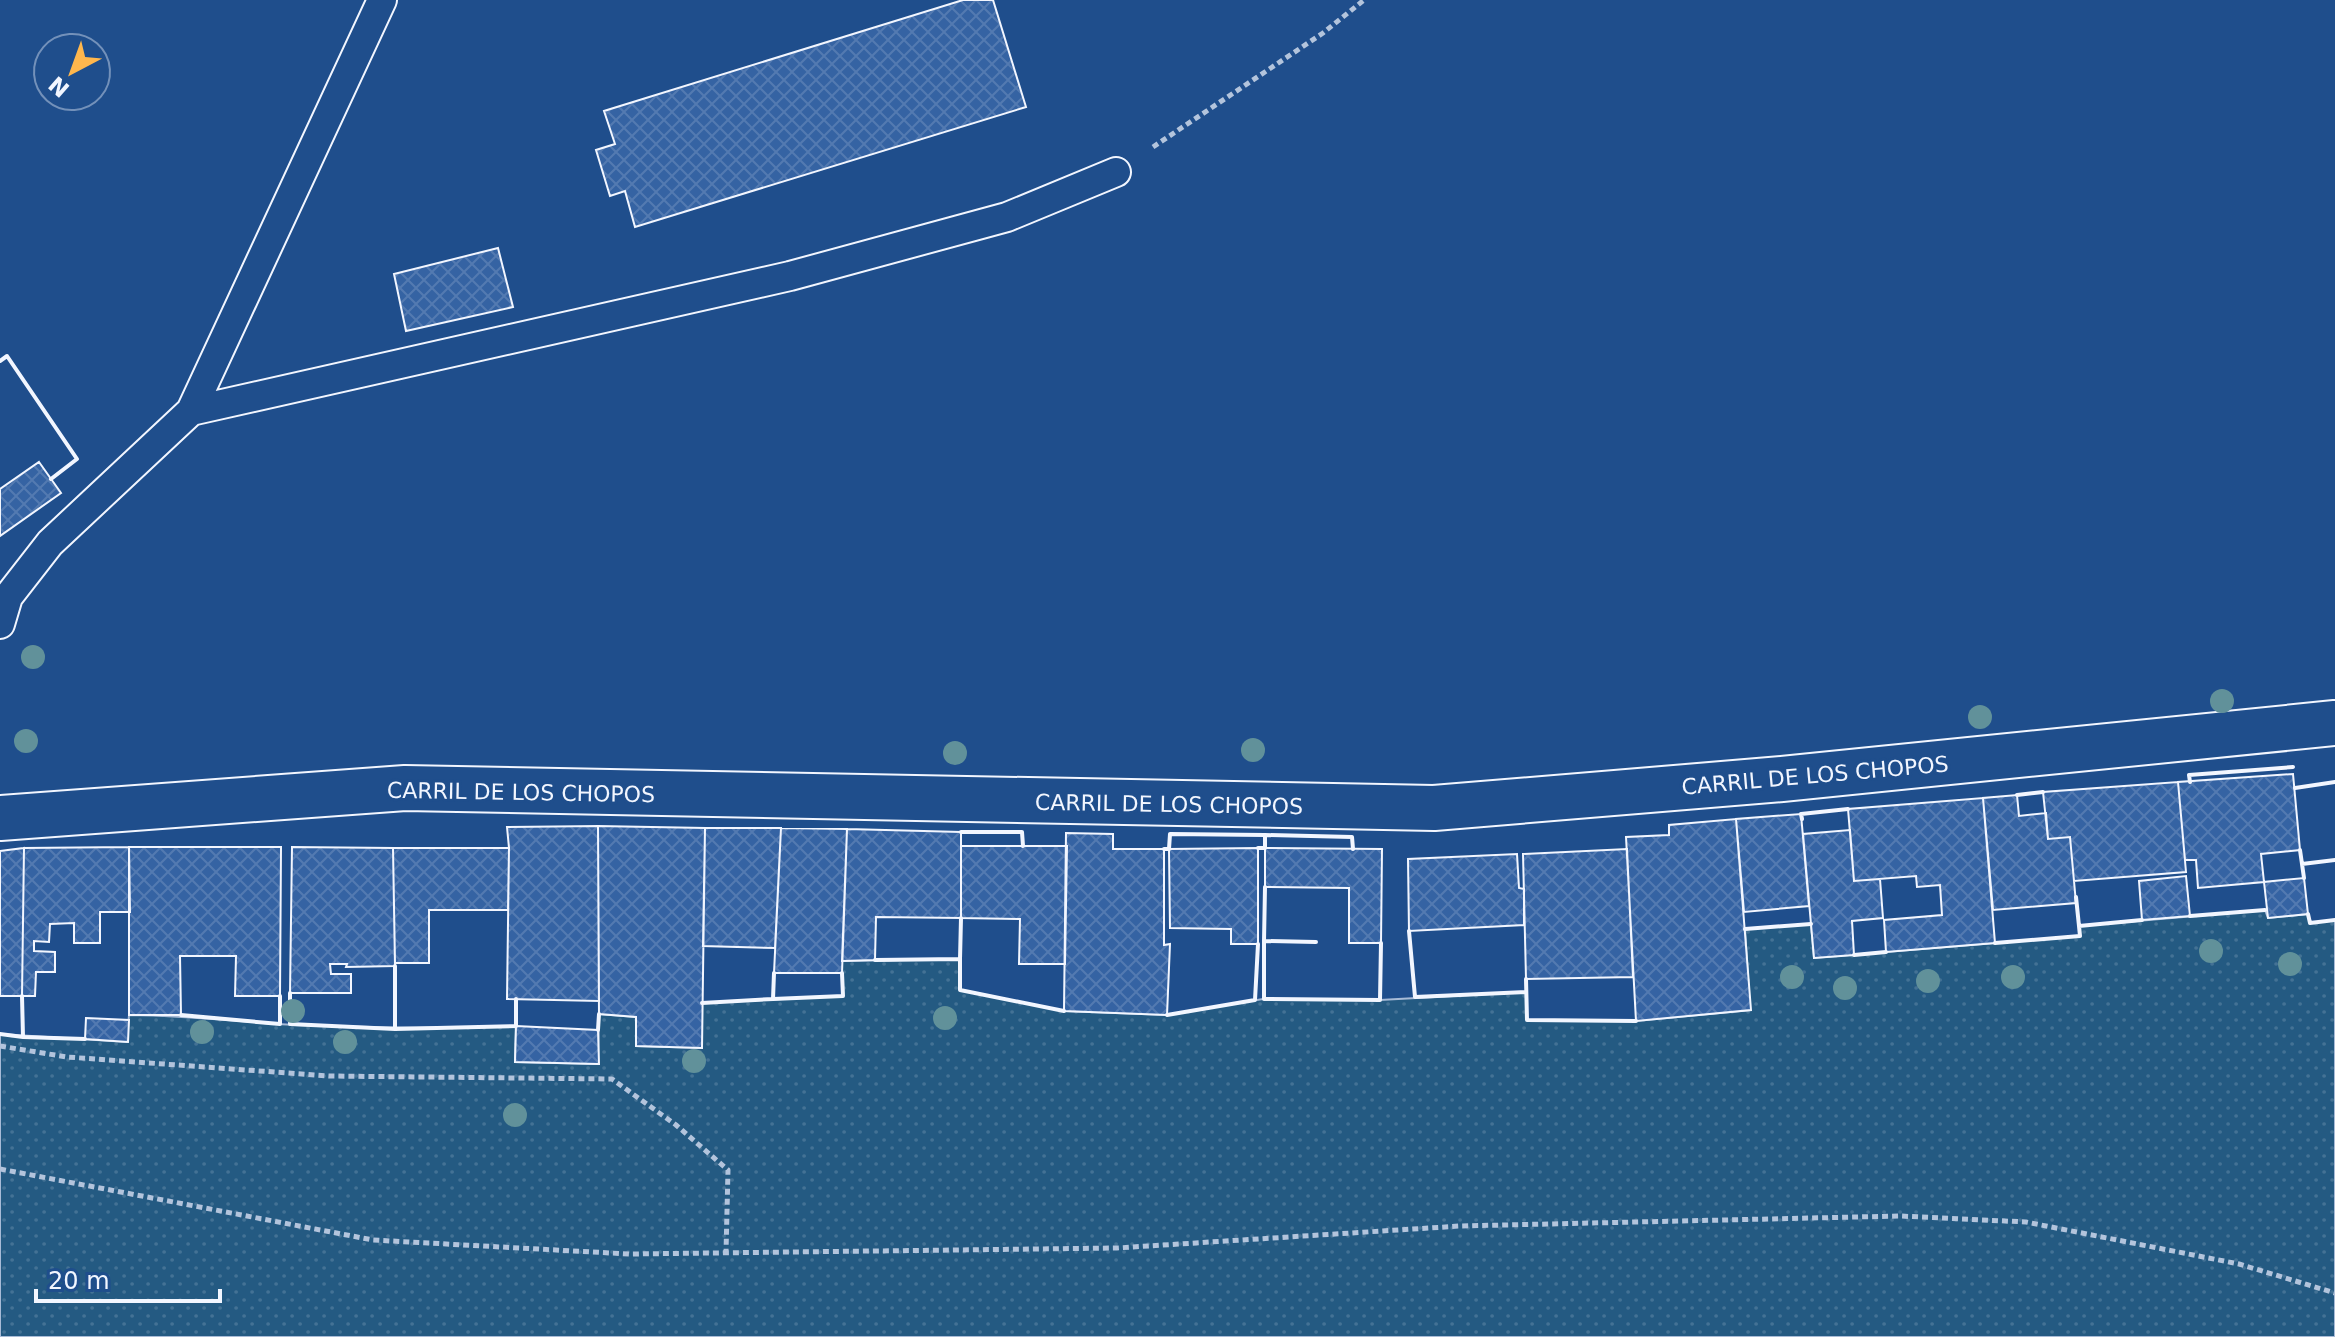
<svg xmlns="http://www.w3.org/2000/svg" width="2335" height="1337" font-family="'DejaVu Sans',sans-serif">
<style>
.grass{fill:url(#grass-dots);stroke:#a8bbd7;stroke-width:2}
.building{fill:url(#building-cross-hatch);stroke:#f2f6ff;stroke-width:2}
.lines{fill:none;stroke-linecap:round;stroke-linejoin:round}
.service-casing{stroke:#f2f6ff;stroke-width:32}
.minor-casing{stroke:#f2f6ff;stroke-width:48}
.path{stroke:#b3c4dc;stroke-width:5;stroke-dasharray:6 4;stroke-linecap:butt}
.service{stroke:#1f4e8c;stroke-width:28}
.minor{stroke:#1f4e8c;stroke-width:44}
.wall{stroke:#f2f6ff;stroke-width:4}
.tree{fill:#61919a}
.labels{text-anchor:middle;stroke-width:6;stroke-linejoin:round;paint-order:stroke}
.street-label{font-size:22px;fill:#f2f6ff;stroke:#1f4e8c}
</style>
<defs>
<pattern id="grass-dots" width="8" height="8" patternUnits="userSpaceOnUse" patternTransform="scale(2)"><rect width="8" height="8" fill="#245a82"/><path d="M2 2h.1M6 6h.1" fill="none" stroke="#447295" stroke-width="1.8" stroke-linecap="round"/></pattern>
<pattern id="building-cross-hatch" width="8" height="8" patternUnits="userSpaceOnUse" patternTransform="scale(2)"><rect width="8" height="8" fill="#3563a3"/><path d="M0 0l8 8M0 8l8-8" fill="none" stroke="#537ab1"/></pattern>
</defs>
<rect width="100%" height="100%" fill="#1f4e8c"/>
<path class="grass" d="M2265,910L2268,918L2308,914L2310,923L2335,920V1337H0V1034L127,1042L129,1015C184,1015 239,1022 295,1025C369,1028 442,1028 516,1026L515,1062L598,1064L599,1014L636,1017V1046L702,1048V1003L842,996V961L960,959V990L1064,1011L1167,1015L1263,999L1380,1000L1526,992L1527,1020L1636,1021L1750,1010L1745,929L1811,924L1814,958L2079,936V926Z"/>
<path class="building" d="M963,0H993L1026,107L635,227L625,191L610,196L596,150L615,144L604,111Z
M498,248L513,307L406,331L394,274Z
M39,462L61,493L0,536V489Z
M2293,774L2300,850L2261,854L2264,882L2198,888L2196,860H2185L2178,782Z
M2178,782L2186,872L2074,881L2070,837L2048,839L2043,792Z
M2017,795L2019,816L2046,813L2048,839L2070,837L2076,903L1993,910L1983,798Z
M1983,798L1995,943L1886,952L1884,920L1942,915L1940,885L1917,887L1916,876L1854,881L1848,809Z
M1801,814L1809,906L1744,912L1736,819Z
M1736,819L1751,1010L1636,1021L1626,837L1669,835V825Z
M598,826L599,1001L507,999L509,848L507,827Z
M598,826L705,828L702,1048L636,1046V1017L599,1014Z
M705,828H781L775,948L703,946Z
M781,828L847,829L842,973H774Z
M847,829L961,832V918L876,917L875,960L842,961Z
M1850,830L1854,881L1880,879L1883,918L1852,921L1854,955L1814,958L1803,834Z
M1066,833L1113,834V849H1164V945L1170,944L1167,1015L1064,1011Z
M961,846H1067L1065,964H1019L1020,919L961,918Z
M129,847H281L280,996H235L236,956H180L181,1015H129Z
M129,847L130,912H100V943H74V923L50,924L49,942L34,941V951L55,952V972H36L35,996H22L24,848Z
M292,847L393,848L395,966L346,967L347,964H330L331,974H351V993H290Z
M24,848L22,996H0V851Z
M393,848H509L508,910H429V963H395Z
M1258,848V944H1231V929L1170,928L1169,849Z
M1265,848L1382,849L1381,943H1349V888L1265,887Z
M1627,849L1633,977L1526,979L1523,854Z
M1517,854L1519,888L1524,889V925L1409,931L1408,859Z
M2186,876L2190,916L2142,920L2139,881Z
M2304,878L2308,914L2268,918L2264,882Z
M86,1018L129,1020L128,1042L85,1039Z
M516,1026L598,1030L599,1064L515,1062Z"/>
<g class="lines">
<defs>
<path id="service" d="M191,411L790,276L1007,217L1116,172
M0,624L8,597L50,543L191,411L382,0"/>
<path id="minor" d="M0,818L405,788L1434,808L1782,779L2335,723"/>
</defs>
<use href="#service" class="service-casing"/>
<use href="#minor" class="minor-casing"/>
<path class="path" d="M1153,147L1323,33L1364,0
M0,1046L67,1057L329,1076L612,1079L676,1125L728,1170L726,1253
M0,1169L373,1240L629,1254L1117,1248L1460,1226L1900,1216L2026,1222L2239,1264L2335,1293"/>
<use href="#service" class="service"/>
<use href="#minor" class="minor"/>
<path class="wall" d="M0,361L7,356L77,459L51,479
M2190,782L2189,775L2293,767
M2295,788L2335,782
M2017,795L2043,792
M1802,819L1801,814L1848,809
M961,832H1022L1023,846
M1258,848H1265V835L1352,837L1353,849
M1164,849H1169L1170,834L1265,835
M2300,850L2304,878
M2302,864L2335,860
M1265,887L1264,941L1316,942
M2076,897L2079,926L2142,920
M2308,914L2310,923L2335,920
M2190,916L2265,910
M1745,929L1811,924
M1409,931L1415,997L1526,992
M1264,941V999L1380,1000L1381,943
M1995,943L2080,936L2079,926
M1854,955L1886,952
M960,959V990L1064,1011
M875,960L960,959L961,918
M1526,979L1527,1020L1636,1021
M290,993V1024L395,1029V966
M22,996L23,1037L85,1039
M773,999L843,996L842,973
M702,1003L773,999L774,973
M181,1015L280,1024V996
M1167,1015L1255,1000L1258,944
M395,1029L516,1026V999
M598,1030L599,1014
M0,1034L23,1037"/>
</g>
<g class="tree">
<circle cx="33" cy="657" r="12"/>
<circle cx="2222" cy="701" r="12"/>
<circle cx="1980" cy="717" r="12"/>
<circle cx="26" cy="741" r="12"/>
<circle cx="1253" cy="750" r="12"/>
<circle cx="955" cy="753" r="12"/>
<circle cx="2211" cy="951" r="12"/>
<circle cx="2290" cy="964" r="12"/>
<circle cx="1792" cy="977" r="12"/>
<circle cx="2013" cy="977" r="12"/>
<circle cx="1928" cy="981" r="12"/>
<circle cx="1845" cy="988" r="12"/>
<circle cx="293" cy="1011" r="12"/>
<circle cx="945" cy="1018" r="12"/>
<circle cx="202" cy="1032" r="12"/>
<circle cx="345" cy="1042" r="12"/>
<circle cx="694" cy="1061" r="12"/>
<circle cx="515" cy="1115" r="12"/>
</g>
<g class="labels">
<g class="street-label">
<text transform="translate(1815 775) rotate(-5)" y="8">CARRIL DE LOS CHOPOS</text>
<text transform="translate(521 792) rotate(1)" y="8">CARRIL DE LOS CHOPOS</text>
<text transform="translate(1169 804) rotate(1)" y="8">CARRIL DE LOS CHOPOS</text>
</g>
</g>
<g transform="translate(72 72) rotate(221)"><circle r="38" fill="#1f4e8c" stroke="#7391ba" stroke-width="2"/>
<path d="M0-6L14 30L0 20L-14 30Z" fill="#ffb74d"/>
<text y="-12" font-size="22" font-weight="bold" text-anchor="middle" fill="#f2f6ff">N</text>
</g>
<path d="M36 1289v12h184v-12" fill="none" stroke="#f2f6ff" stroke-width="4"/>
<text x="48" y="1289" font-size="24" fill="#f2f6ff" stroke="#1f4e8c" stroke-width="6" paint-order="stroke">20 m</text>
</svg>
